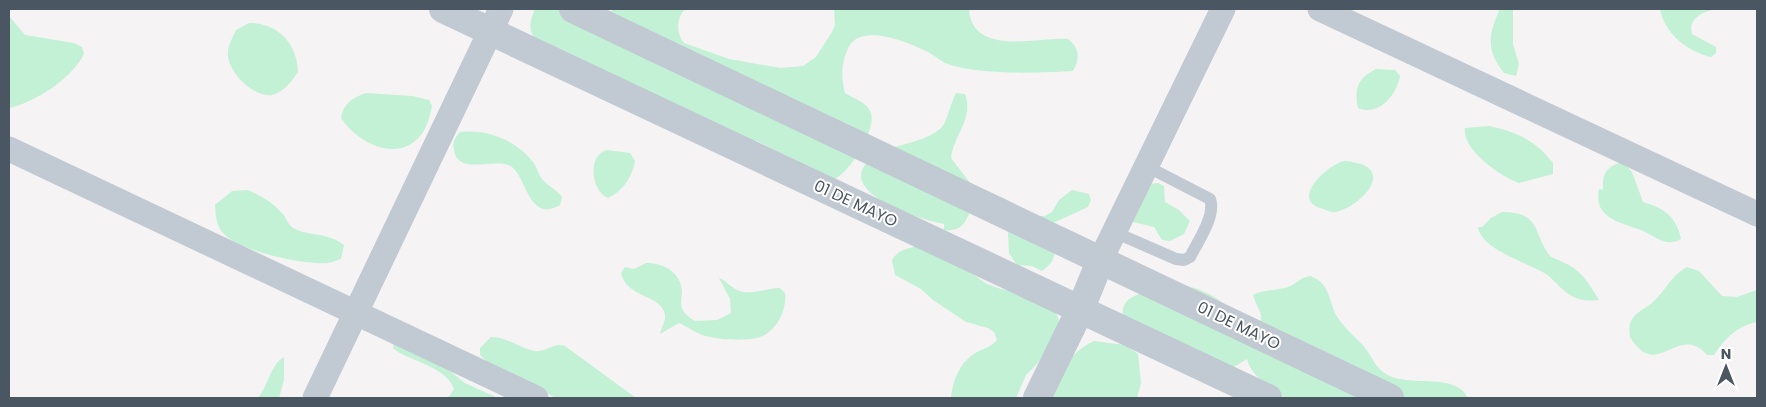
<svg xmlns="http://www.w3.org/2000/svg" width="1766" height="407" font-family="Poppins,sans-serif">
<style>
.green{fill:#c3f1d5}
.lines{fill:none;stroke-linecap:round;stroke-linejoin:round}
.service{stroke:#c1cad2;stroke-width:12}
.minor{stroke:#c1cad2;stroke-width:25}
.tertiary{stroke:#c1cad2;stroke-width:28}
.labels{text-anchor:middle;stroke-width:4;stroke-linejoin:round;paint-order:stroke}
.street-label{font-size:16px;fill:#4a5661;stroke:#fff}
</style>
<rect width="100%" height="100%" fill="#f5f3f3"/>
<path class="green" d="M535,9H566L607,13L615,9H685C676,19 676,33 684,43L729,59L780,68L803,66L816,57L832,32L835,25L834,9H969C972,57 1038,37 1068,39C1080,48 1080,59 1073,71C1039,73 983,75 951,65C942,63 936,56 928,52C908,42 861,22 848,48C841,64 841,77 845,93C854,99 865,101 870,111C879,127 849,174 834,179L757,141L742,140L553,57C536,40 523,34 535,9Z
M1500,9H1513V44L1519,64L1516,76L1504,73C1486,50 1488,35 1500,9Z
M1660,9H1714C1701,13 1688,19 1692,34L1716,47V53L1711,57C1689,52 1665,35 1660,9Z
M9,16L25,35L74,43L82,47L84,54C71,79 36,102 9,108Z
M249,23C279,23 297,44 298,72C291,82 284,92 272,95C253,98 226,70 228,52C228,45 233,37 236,30Z
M1376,69L1395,70L1400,76C1397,95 1378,117 1358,108C1354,88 1358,78 1376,69Z
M366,93L412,96L429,100L432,106C430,115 428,124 423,132C401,165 358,144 341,118C343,104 353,97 366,93Z
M956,93L965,94C974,119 954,134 951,158L974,188C972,206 969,234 944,230V224C916,219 821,187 880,153C899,143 924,143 941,128C947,123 951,102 956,93Z
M1489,126C1517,132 1535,140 1553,163V174L1519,183C1500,176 1462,150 1465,128Z
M460,132C487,129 516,140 533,162C537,167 538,174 542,179C548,186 556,189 562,197L560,205C529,223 527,179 512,167C498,156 458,177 454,150C452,142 455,138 460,132Z
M607,150L630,153L635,161C632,177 623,191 608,198C591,191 587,155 607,150Z
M1344,161C1408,166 1350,215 1331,212C1328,211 1323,209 1320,208C1291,199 1327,165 1344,161Z
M1623,162L1632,172L1643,202C1664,208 1677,217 1681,239C1666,248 1655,236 1641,230C1620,222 1593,218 1599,189L1603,190C1602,173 1607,166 1623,162Z
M1158,183L1164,186L1165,202L1179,210L1190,221L1184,234L1170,241L1162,240L1154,227L1133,222L1150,184Z
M247,190C261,195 273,203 283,214C286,218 288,224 292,227C306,237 326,231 344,245L341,259C337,260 331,263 327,263C304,265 239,251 224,234C216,226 216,216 215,205L232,191Z
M1072,190L1089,194L1091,200L1088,207L1053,223C1055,243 1061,258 1042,271L1032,266L1017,265L1009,253L1008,231L1037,216H1045L1052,212L1059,200Z
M1502,212C1543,212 1532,235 1551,257C1579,268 1584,275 1599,300C1592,301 1584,301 1576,298C1563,293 1557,282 1546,274C1529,263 1481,250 1478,227H1482L1491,218Z
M916,246L951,259L987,284L1001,289L1034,295L1048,303L1057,315L1059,321L1055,336L1037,364L1026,375L1016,398H951C953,379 960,362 977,352C985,348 991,347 997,340L994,332L988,328L966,322L933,300L921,289L895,275L892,260C899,249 905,250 916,246Z
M646,263C664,263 681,272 682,292C682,297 680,303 682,308C684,314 690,318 695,321L717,320L731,313L730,299L719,278C727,281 732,289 740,291C751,295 768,288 780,288L785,293C787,309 777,331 760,337C748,341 723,340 710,337C698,335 690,328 679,323L660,334C661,328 666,321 665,315C662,294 627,299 621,273L625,267L634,269Z
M1687,267L1699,271L1722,296L1737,297L1757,290V322C1737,326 1725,338 1714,355H1707C1704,352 1700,347 1695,346C1671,337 1654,376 1630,337C1629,331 1629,326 1631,321C1636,312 1644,309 1652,303C1665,292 1671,275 1687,267Z
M1310,276C1330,283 1328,299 1336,315C1343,327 1353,335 1362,344C1370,353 1374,365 1383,372C1406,390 1454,370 1468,398H1287C1273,393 1250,374 1247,359L1234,367L1123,319C1121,305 1126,299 1139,294C1146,292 1154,287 1161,286C1199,278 1233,307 1255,334C1267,313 1259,315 1253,295C1263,289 1277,291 1288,287C1297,284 1300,277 1310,276Z
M491,337C507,337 520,348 535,351C546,353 553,342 565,346L636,398H556L490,365L480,355V348Z
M394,341L440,363L465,383L498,398H448L454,389C447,368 415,362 398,352L393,348Z
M1094,341L1125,345L1138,354L1141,383L1137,398H1050C1061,373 1068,353 1094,341Z
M284,357V380L279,398H258C268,386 271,364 284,357Z"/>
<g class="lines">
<path class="service" d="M1114,232L1176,259L1184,260L1190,257C1198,241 1216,216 1210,199L1146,166"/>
<path class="minor" d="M1320,9L1757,214
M9,149L536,398
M1101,259L1223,9
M315,398L501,9"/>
<path class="tertiary" d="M443,9L1268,398
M573,9L1390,398
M1037,398L1081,308L1101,259"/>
</g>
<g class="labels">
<g class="street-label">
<text transform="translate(856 203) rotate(25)" y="6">01 DE MAYO</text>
<text transform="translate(1239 325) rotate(26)" y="6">01 DE MAYO</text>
</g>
</g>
<rect width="1766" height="407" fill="none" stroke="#4a5661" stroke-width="20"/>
<g transform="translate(1726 367)" stroke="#ffffff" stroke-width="4" paint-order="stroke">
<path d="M0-4L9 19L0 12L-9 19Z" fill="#4a5661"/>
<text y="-8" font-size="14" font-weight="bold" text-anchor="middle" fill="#4a5661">N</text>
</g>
</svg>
